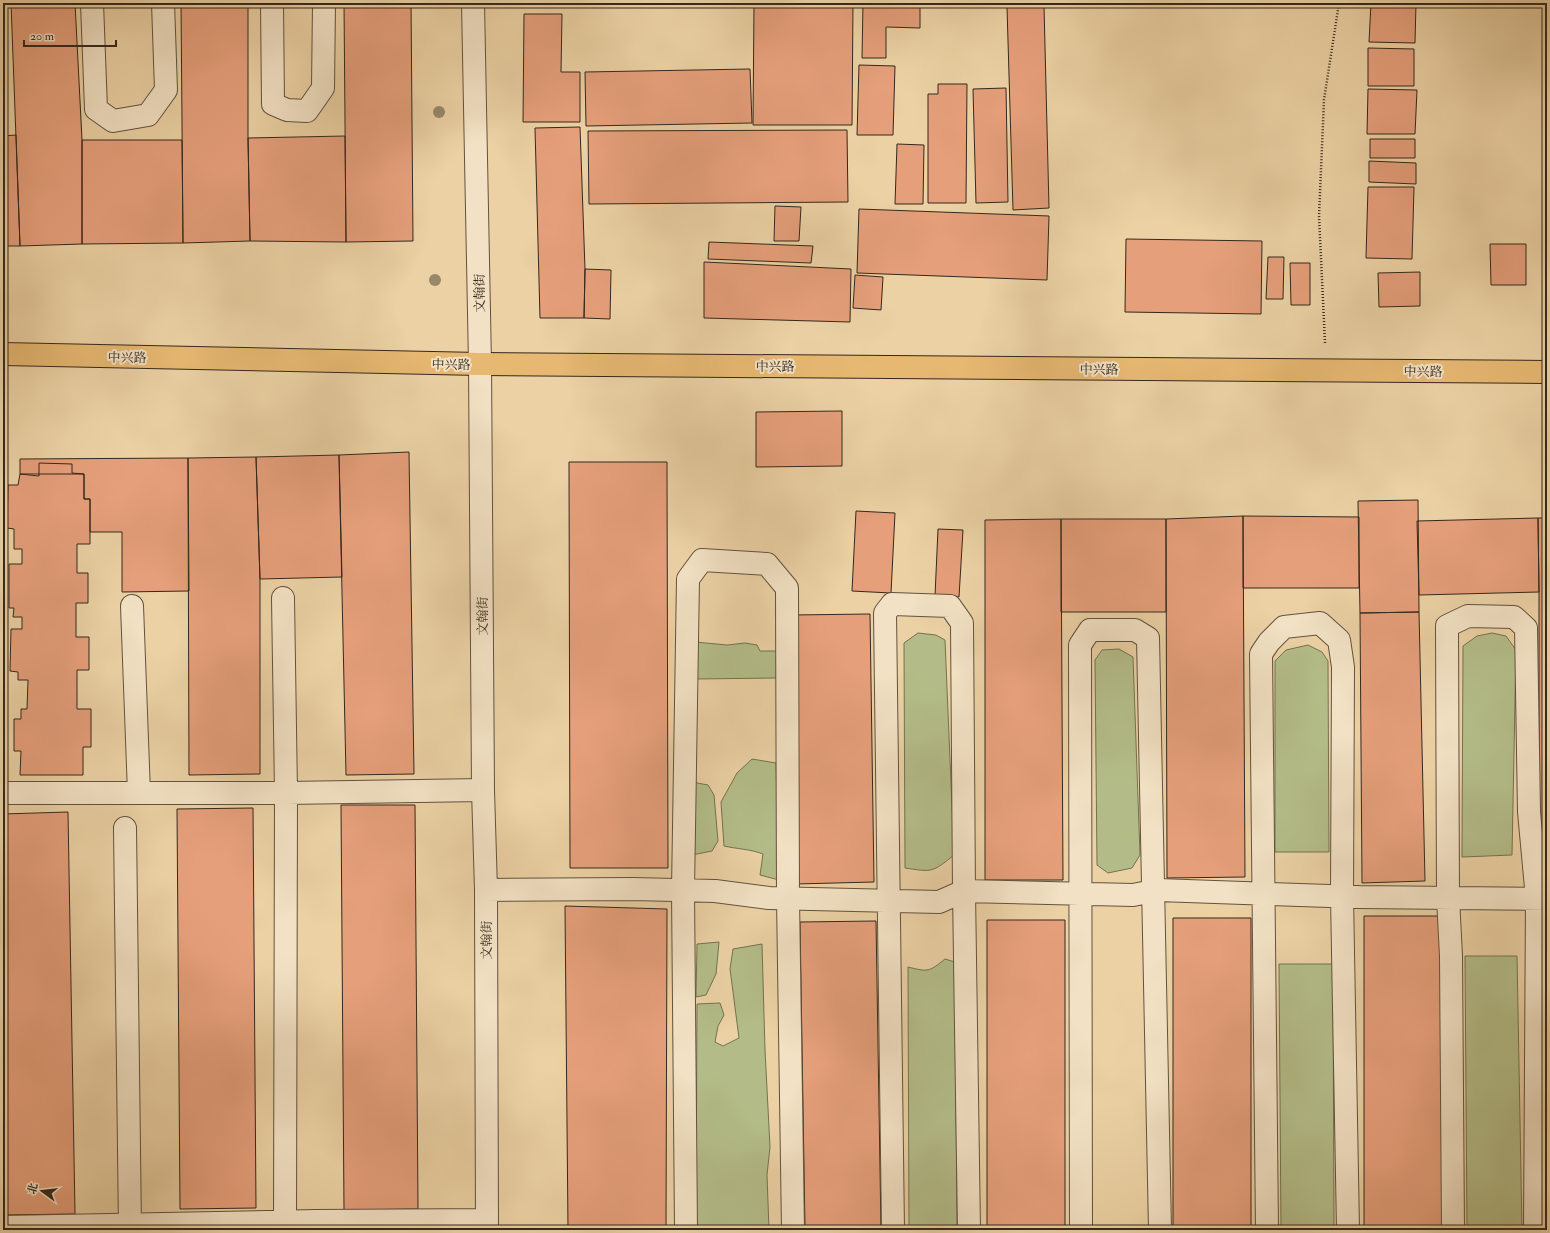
<svg xmlns="http://www.w3.org/2000/svg" width="1550" height="1233" font-family="'IM FELL Double Pica','Noto Serif SC',serif">
<style>
.green{fill:#b3bc88;stroke:#747252}
.building{fill:#e59f7b;stroke:#35281c}
.lines{fill:none;stroke-linecap:round;stroke-linejoin:round}
.minor-casing{stroke:#62523e;stroke-width:24}
.major-casing{stroke:#35281c;stroke-width:24}
.path{stroke:#35281c;stroke-width:2.5;stroke-dasharray:1 2;stroke-linecap:butt}
.minor{stroke:#f2e1c4;stroke-width:22}
.major{stroke:#e6b872;stroke-width:22}
.tree{fill:#988868}
.labels{text-anchor:middle;stroke-width:4;stroke-linejoin:round;paint-order:stroke}
.street-label{font-size:13px;fill:#35281c;stroke:#f2e1c4}
</style>
<rect width="100%" height="100%" fill="#ebd1a4"/>
<filter id="stains"><feTurbulence type="fractalNoise" baseFrequency=".005" numOctaves="4"/><feColorMatrix values="0 0 0 0 .2 0 0 0 0 .09 0 0 0 0 .02 0 0 0 .5 -.17"/></filter>
<radialGradient id="worn" r=".72"><stop offset=".6" stop-color="#630" stop-opacity="0"/><stop offset="1" stop-color="#630" stop-opacity=".3"/></radialGradient>
<path class="green" d="M918,633L936,635L945,640L954,855C932,873 932,872 905,868L904,643Z
M1492,633L1506,636L1516,650L1512,855L1462,857L1463,646L1477,636Z
M695,642L727,645L745,643L757,645L760,651H777L779,660L776,678L695,679Z
M1308,645L1322,652L1328,661L1329,852H1275V661L1286,650Z
M1119,649L1133,657L1140,855L1132,868L1108,873L1097,865L1095,660L1102,650Z
M752,759L776,763L779,880L760,875L763,854C750,849 737,849 724,846L721,802L737,773Z
M692,782L708,785L714,795L718,841L712,851L692,855Z
M719,942L716,974L706,995L696,997L697,944Z
M762,944L765,1050L770,1147L767,1175L769,1230H696L697,1004L720,1003L724,1015L718,1026L715,1042L723,1046L739,1038L730,969L733,949Z
M1465,956H1517L1522,1230H1467Z
M945,959L955,962L957,1230H909L908,967C928,972 929,972 945,959Z
M1279,964H1333L1334,1230H1281Z"/>
<path class="building" d="M11,3H75L82,140V244L20,246Z
M181,3H248V138L250,241L183,243Z
M344,3H411L413,241L346,242Z
M754,3H853L852,125H753Z
M863,3H920V28L886,27V58H862Z
M1371,3H1416L1415,43L1369,42Z
M1480,3H1507V5L1480,4Z
M1044,6L1049,208L1013,210L1007,7Z
M524,14H562L561,72H580V122H523Z
M1368,48L1414,49V86H1368Z
M859,65L895,66L893,135H857Z
M750,69L752,123L586,126L585,72Z
M938,84H967L966,203H928V94H938Z
M1006,88L1008,202L976,203L973,89Z
M1368,89L1417,90L1415,134H1367Z
M580,127L585,269L584,318H540L535,128Z
M847,130L848,202L589,204L588,131Z
M16,135L20,246H3V136Z
M345,136L346,242L250,241L248,138Z
M1370,139H1415V158H1370Z
M82,140H182L183,243L82,244Z
M897,144L924,145L923,204H895Z
M1369,161L1416,163V184L1369,182Z
M1368,187H1414L1412,259L1366,258Z
M775,206L801,207L799,241H774Z
M859,209L1049,216L1047,280L857,273Z
M1126,239L1262,241L1261,314L1125,312Z
M709,242L813,246L811,263L708,259Z
M1490,244H1526V285H1491Z
M1268,257H1284L1283,299H1266Z
M704,262L851,269L850,322L704,318Z
M1290,263H1310V305H1291Z
M585,269L611,270L610,319L584,318Z
M1420,272V306L1379,307L1378,273Z
M855,275L883,277L881,310L853,308Z
M842,411V466L756,467V412Z
M409,452L414,774L346,775L339,455Z
M339,455L342,577L260,579L256,457Z
M256,457L260,579V774L189,775L188,458Z
M188,458L189,591L122,592V532H90V499H84V474H20V459Z
M569,462H667L668,868H570Z
M39,463L72,464V473L84,474V499H90V544H77V573H88V603H76V637H89V670H77V709H91V747H83V775H20L21,751H14V719H21V709H27L28,680H18V672L10,671L11,629H22V617H13L14,608H9V564H22V549H14V529L7,528L8,485H18L20,474L39,476Z
M1418,500L1419,612L1360,613L1358,501Z
M856,511L895,513L891,593L852,591Z
M1243,516L1245,877L1167,878L1166,519Z
M1243,516L1359,517V588H1243Z
M1538,518H1547V876H1539V592Z
M1538,518L1539,592L1419,595L1417,521Z
M1061,519L1063,880H985V520Z
M1061,519H1166V612H1061Z
M938,529L963,530L959,597L935,596Z
M1419,612L1425,881L1362,883L1360,613Z
M870,614L874,882L796,884L792,615Z
M341,805H415L418,1209L344,1210Z
M253,808L256,1208L180,1209L177,809Z
M68,812L75,1214L3,1215V814Z
M565,906L667,909L666,1230H568Z
M1364,916H1442V1230H1364Z
M1173,918H1251V1230H1173Z
M987,920H1065V1230H987Z
M876,921L881,1230H805L800,922Z"/>
<g class="lines">
<defs>
<path id="minor" d="M92,3L96,109L113,121L148,115L166,90L163,3
M272,3L273,104L287,110L307,111L323,88L324,3
M473,3L480,364L483,790L486,890L487,1230
M283,598L286,793L285,1230
M132,606L139,793
M3,793H286L483,790
M125,828L130,1230
M486,890L633,889L715,891L769,898L939,902L964,891L1133,895L1158,890L1359,897L1547,899
M3,1227L316,1221L487,1220
M686,1230L683,890L688,579L702,560L767,564L787,588L788,898L793,1230
M893,1230L885,613L892,604L950,606L962,623L964,891L969,1230
M1081,1230L1080,645L1090,630H1135L1148,638L1160,1230
M1267,1230L1261,654L1269,642L1284,627L1320,623L1339,640L1343,667L1342,896L1348,1230
M1453,1230L1451,956L1448,898L1447,626L1468,616L1514,617L1526,628L1529,812L1537,899L1535,1230"/>
<path id="major" d="M3,354L480,364L1547,372"/>
</defs>
<use href="#minor" class="minor-casing"/>
<use href="#major" class="major-casing"/>
<path class="path" d="M1325,343L1319,216L1324,100L1339,3"/>
<use href="#minor" class="minor"/>
<use href="#major" class="major"/>
</g>
<g class="tree">
<circle cx="439" cy="112" r="6"/>
<circle cx="435" cy="280" r="6"/>
</g>
<g class="labels">
<g class="street-label">
<text transform="translate(479 293) rotate(-91)" y="5">文翰街</text>
<text transform="translate(127 357) rotate(1)" y="5">中兴路</text>
<text transform="translate(451 364) rotate(1)" y="5">中兴路</text>
<text x="775" y="371">中兴路</text>
<text x="1099" y="374">中兴路</text>
<text transform="translate(1423 371) rotate(1)" y="5">中兴路</text>
<text transform="translate(482 616) rotate(-90)" y="5">文翰街</text>
<text transform="translate(486 940) rotate(-90)" y="5">文翰街</text>
</g>
</g>
<rect width="1550" height="1233" fill="none" stroke="#ebd1a4" stroke-width="16"/>
<rect x="4" y="4" width="1542" height="1225" fill="none" stroke="#35281c" stroke-width="2"/>
<rect x="8" y="8" width="1534" height="1217" fill="none" stroke="#35281c"/>
<g transform="translate(42 1191) rotate(285)" stroke="#f2e1c4" stroke-width="3" paint-order="stroke">
<path d="M0-3L7 15L0 10L-7 15Z" fill="#35281c"/>
<text y="-6" font-size="11" font-weight="bold" text-anchor="middle" fill="#35281c">北</text>
</g>
<path d="M24 40v6h92v-6" fill="none" stroke="#35281c" stroke-width="2"/>
<text x="30" y="40" font-size="12" fill="#35281c" stroke="#f2e1c4" stroke-width="3" paint-order="stroke">20 m</text>
<rect width="100%" height="100%" filter="url(#stains)"/>
<rect width="100%" height="100%" fill="url(#worn)"/>
</svg>
